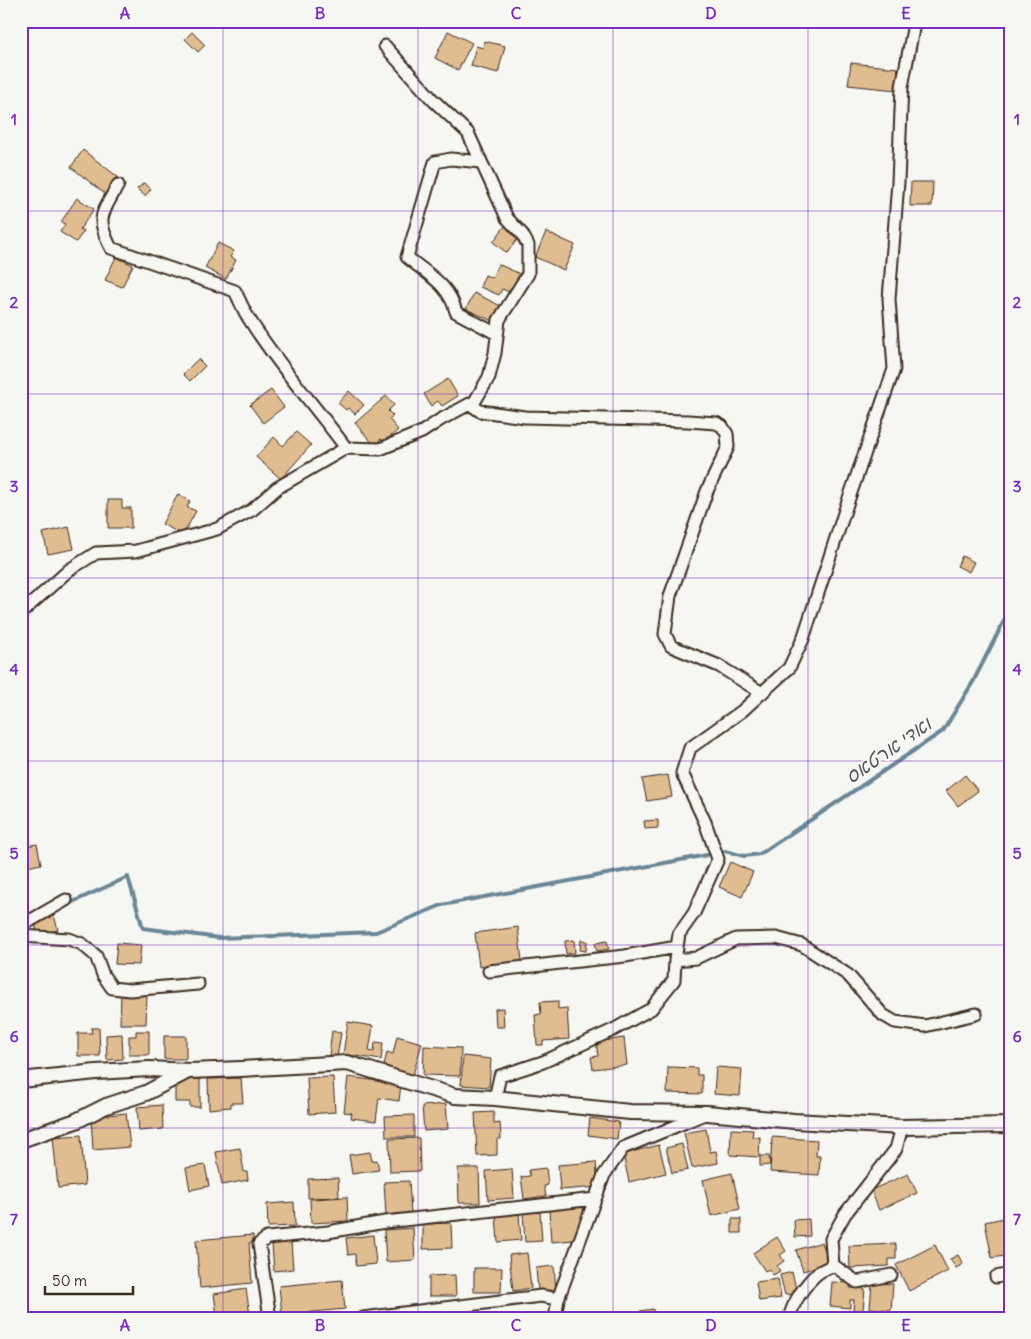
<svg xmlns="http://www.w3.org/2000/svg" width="1031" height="1339" font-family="Delius,'Playpen Sans Hebrew',sans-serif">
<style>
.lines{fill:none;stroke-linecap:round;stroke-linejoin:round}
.stream{stroke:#698696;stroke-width:4}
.building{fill:#e0bc91;stroke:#3b2a1e}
.minor-casing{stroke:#3b2a1e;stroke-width:15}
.tertiary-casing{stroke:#3b2a1e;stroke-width:18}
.minor{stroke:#f6f6f2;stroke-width:11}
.tertiary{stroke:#f6f6f2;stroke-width:14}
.grid{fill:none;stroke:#7b2cbf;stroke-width:1;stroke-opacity:0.55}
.labels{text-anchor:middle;stroke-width:4.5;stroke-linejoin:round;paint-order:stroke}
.water-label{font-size:19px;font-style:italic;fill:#52585a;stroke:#f6f6f2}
.neatline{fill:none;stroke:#7b2cbf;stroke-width:2}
.grid-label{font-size:16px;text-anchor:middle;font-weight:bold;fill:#7b2cbf}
</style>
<rect width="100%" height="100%" fill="#f6f6f2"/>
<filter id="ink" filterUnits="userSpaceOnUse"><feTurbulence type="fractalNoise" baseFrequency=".02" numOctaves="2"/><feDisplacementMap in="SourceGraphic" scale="10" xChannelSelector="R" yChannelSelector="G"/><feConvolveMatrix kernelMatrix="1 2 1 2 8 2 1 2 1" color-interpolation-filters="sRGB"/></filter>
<g filter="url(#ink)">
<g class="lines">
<path class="stream" d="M725,851L744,856L760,854L943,731L973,682L1010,609
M66,905L128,877L143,928L219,938L376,932L442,905L707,855"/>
</g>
<path class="building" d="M448,31L472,43L458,70L435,58Z
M192,32L205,45L198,52L185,39Z
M484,41L505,46L498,73L471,66L476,46L483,48Z
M851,63L898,68L896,90L848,85Z
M83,150L118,177L105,194L71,167Z
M911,182H933L932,206H910Z
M144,183L151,189L145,196L137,189Z
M77,198L94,209L80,229L84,231L76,242L60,232L65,224L61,222Z
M505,226L519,237L507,253L493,242Z
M546,232L575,245L564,270L535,257Z
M218,243L234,251L230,257L236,260L226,279L205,268Z
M116,257L133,265L122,287L105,280Z
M498,264L520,274L512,293L502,289L499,295L480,287L485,275L492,278Z
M474,293L501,306L493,321L466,309Z
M198,359L205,366L190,381L183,374Z
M448,379L458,396L442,406L438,401L431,406L424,394Z
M271,390L284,407L263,423L250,405Z
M349,391L364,405L355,414L348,408L346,410L338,403Z
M386,396L394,405L388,411L393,416L389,419L398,430L384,442L381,439L374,445L355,423Z
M296,432L311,445L281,479L256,457L274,437L283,446Z
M178,494L190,501L187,507L196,511L183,535L162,524Z
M108,500H122V508H131V528H108Z
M69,527L74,549L48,554L43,533Z
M962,556L974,562L969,572L957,566Z
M668,775L672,797L647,801L642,779Z
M965,775L978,791L958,806L946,791Z
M658,820V828L645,829L644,821Z
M37,844L41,864L27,867L28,871L21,873V847Z
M730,862L753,872L742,897L719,887Z
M54,915L58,930L38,935L34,921Z
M518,927L522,961L479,967L475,933Z
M574,940L575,953L566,954L565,941Z
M581,940L587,941L586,951L580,950Z
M607,941L609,949L597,951L595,943Z
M117,943L141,945L139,965L115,964Z
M121,993L147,994L146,1024H120Z
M558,1001V1009L567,1008L569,1039L543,1041V1045H537L535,1015L541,1014L540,1002Z
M503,1008L504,1027H496L495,1009Z
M348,1022L373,1026L369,1051L374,1052L375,1042L383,1043L381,1060L343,1054Z
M91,1028H99L100,1056H78V1033H92Z
M136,1031H149V1055H129V1036H136Z
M332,1031L341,1033L337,1057L329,1055Z
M122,1034L123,1059L107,1060L106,1035Z
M164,1036H186V1059H164Z
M397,1036L422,1043L413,1075L384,1066L387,1052L393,1054Z
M624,1038L627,1065L593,1069L591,1057L598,1056L596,1042Z
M424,1046L461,1048L460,1076L423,1075Z
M463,1056L491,1059L489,1087L461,1085Z
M668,1067L697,1068V1075H702V1094L667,1093Z
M716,1067L742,1069L740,1096L714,1094Z
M333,1077L335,1112L309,1114L307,1078Z
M348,1077L401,1084L399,1101L379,1098L376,1121L351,1118L352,1113L344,1112Z
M241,1078L243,1103H231V1107L209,1109L208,1079Z
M200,1079V1107H190V1102H175V1080Z
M446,1104L448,1129L424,1131L422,1106Z
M162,1105L163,1129L139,1131L137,1107Z
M494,1112V1124L500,1123L501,1139H497V1155L477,1156L475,1113Z
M126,1113L130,1147L93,1150L91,1117Z
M414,1115V1137H386L385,1116Z
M590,1118L619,1122L617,1139L588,1135Z
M706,1129L710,1152L716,1151L718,1163L692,1168L684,1133Z
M731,1129L753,1130L752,1137H760L759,1157L730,1155Z
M81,1135L85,1185L58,1188L53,1137Z
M772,1137L817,1140L816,1156H820L819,1175L770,1172Z
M419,1138L420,1171L390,1172L389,1139Z
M682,1144L688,1170L672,1173L666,1148Z
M659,1145L666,1173L629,1182L623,1154Z
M240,1148L244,1172H247L248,1180L222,1185L216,1152Z
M370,1152L372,1161L377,1160L379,1170L352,1174L349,1155Z
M760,1156H769L770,1165L760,1166Z
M596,1162L598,1187L560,1190L558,1165Z
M205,1165L209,1186L190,1190L186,1168Z
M458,1168H479L480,1203H459Z
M546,1168L548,1185L544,1186L546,1196L524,1199L521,1177L530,1176L529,1170Z
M512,1169L514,1198L488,1200L486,1171Z
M732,1173L740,1209L711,1216L703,1180Z
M908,1174L917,1193L879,1210L871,1190Z
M338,1178L339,1197L308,1198V1179Z
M409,1181L411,1213L386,1215L384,1182Z
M347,1197L348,1221L311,1223L310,1199Z
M294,1202L295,1226L268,1227L267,1204Z
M583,1207L584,1215L573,1240L551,1242L549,1210Z
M540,1212L542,1241L525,1242L523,1213Z
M519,1214L521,1240L498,1242L496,1216Z
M1004,1218L1010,1245V1255L992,1258L985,1222Z
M732,1219H741V1233H732Z
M809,1219L810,1236L795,1237L794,1220Z
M451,1223L452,1248L423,1249V1224Z
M413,1228L415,1260L386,1262L384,1230Z
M253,1235V1242L249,1243L252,1283L200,1288L196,1240Z
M373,1235L376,1264L356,1266L355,1254L348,1255L346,1238Z
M777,1237L786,1251L780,1255L784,1261L777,1266L780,1271L773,1275L769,1269L765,1271L753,1253Z
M291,1242L293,1269L274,1271L272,1244Z
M822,1242L829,1263L803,1271L796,1250Z
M896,1244V1259H889V1266L850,1268L849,1246Z
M935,1245L948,1271L909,1291L896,1265Z
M527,1253L531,1288L513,1291L509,1255Z
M958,1255L963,1264L956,1268L950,1259Z
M554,1266L556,1290L538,1291L536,1268Z
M474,1268H502L501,1292H474Z
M792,1272L797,1293L785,1295L780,1275Z
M455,1275L456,1296H429V1276Z
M778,1279L781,1298L759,1301L756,1282Z
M342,1280L345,1309L282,1315L279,1286Z
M832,1282L851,1283L850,1288L865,1289L863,1310H853L854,1300H850V1308L830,1306Z
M872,1283L893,1284L891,1310L870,1308Z
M246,1289L250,1315L234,1317V1313L217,1316L214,1294Z
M653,1309L654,1318L668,1315L669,1318H641L640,1311Z"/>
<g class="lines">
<defs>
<path id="minor" d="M481,162L451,159L435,162L407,257C428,275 449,284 456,312L497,334
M118,185C102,214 95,217 111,248L235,291C240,301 244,312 251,322C279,366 315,406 346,448
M470,404L480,411L525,417L688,421L716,423L722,426L727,434L728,447L707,491L670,596L665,634L671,646L719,666L762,693
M21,613L69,570L96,553L136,551L217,529L252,510L277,488L346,448L380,449L422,432L440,420L475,401L489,377L495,353L499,320L528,274V245L522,234L507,218L468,133L432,99L385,46
M21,926L66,900
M21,936L69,939L82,944L96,956L103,975L112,988L130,990L198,984
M675,960L696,958L736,939L776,938L802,945L848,975L883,1015L895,1022L925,1026L976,1014
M489,971L625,956L677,947
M495,1098L500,1076L543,1062L613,1030L651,1009L674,980L675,960L679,934L694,913L718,859L705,822L682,773L690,748L742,711L789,668L803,639L847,504L894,369L889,299L898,182L902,87L913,29V21
M833,1265L857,1282L891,1275
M996,1277L1010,1274
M270,1318L259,1244L267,1238L328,1232L385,1222L595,1199
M363,1318L541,1296L558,1299L604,1175L623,1148L705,1114
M555,1318L558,1299
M790,1318C791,1304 807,1282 818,1273C822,1270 828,1268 833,1265L831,1239L845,1214L896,1149L902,1127"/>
<path id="tertiary" d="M21,1080L96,1072L149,1069L189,1071L241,1069L347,1063L455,1096L495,1098L630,1112L707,1113L794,1121L902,1127L1010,1125
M21,1140L76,1121L106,1106L146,1093L186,1072"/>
</defs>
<use href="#minor" class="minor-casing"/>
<use href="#tertiary" class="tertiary-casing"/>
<use href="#minor" class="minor"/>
<use href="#tertiary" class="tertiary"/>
</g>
</g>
<path class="grid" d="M223,21V1318M418,21V1318M613,21V1318M808,21V1318M21,211H1010M21,394H1010M21,578H1010M21,761H1010M21,945H1010M21,1128H1010"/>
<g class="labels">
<g class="water-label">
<text transform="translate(888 750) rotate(-35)" y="7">ואדי ארטאס</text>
</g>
</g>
<rect width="1031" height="1339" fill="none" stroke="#f6f6f2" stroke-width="55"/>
<path d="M45 1286v8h88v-8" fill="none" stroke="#3b2a1e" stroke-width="2.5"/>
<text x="52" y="1286" font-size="15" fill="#3b2a1e" stroke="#f6f6f2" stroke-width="4" paint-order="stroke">50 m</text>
<rect x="28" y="28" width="976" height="1284" class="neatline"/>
<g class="grid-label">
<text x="125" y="19">A</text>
<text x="320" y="19">B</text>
<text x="516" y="19">C</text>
<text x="711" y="19">D</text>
<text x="906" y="19">E</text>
<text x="14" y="125">1</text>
<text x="1017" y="125">1</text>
<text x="14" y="308">2</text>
<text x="1017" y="308">2</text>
<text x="14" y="492">3</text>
<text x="1017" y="492">3</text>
<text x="14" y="675">4</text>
<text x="1017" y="675">4</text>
<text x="14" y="859">5</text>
<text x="1017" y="859">5</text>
<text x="14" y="1042">6</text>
<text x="1017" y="1042">6</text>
<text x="14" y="1225">7</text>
<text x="1017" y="1225">7</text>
<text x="125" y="1331">A</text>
<text x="320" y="1331">B</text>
<text x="516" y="1331">C</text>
<text x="711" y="1331">D</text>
<text x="906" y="1331">E</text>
</g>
</svg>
